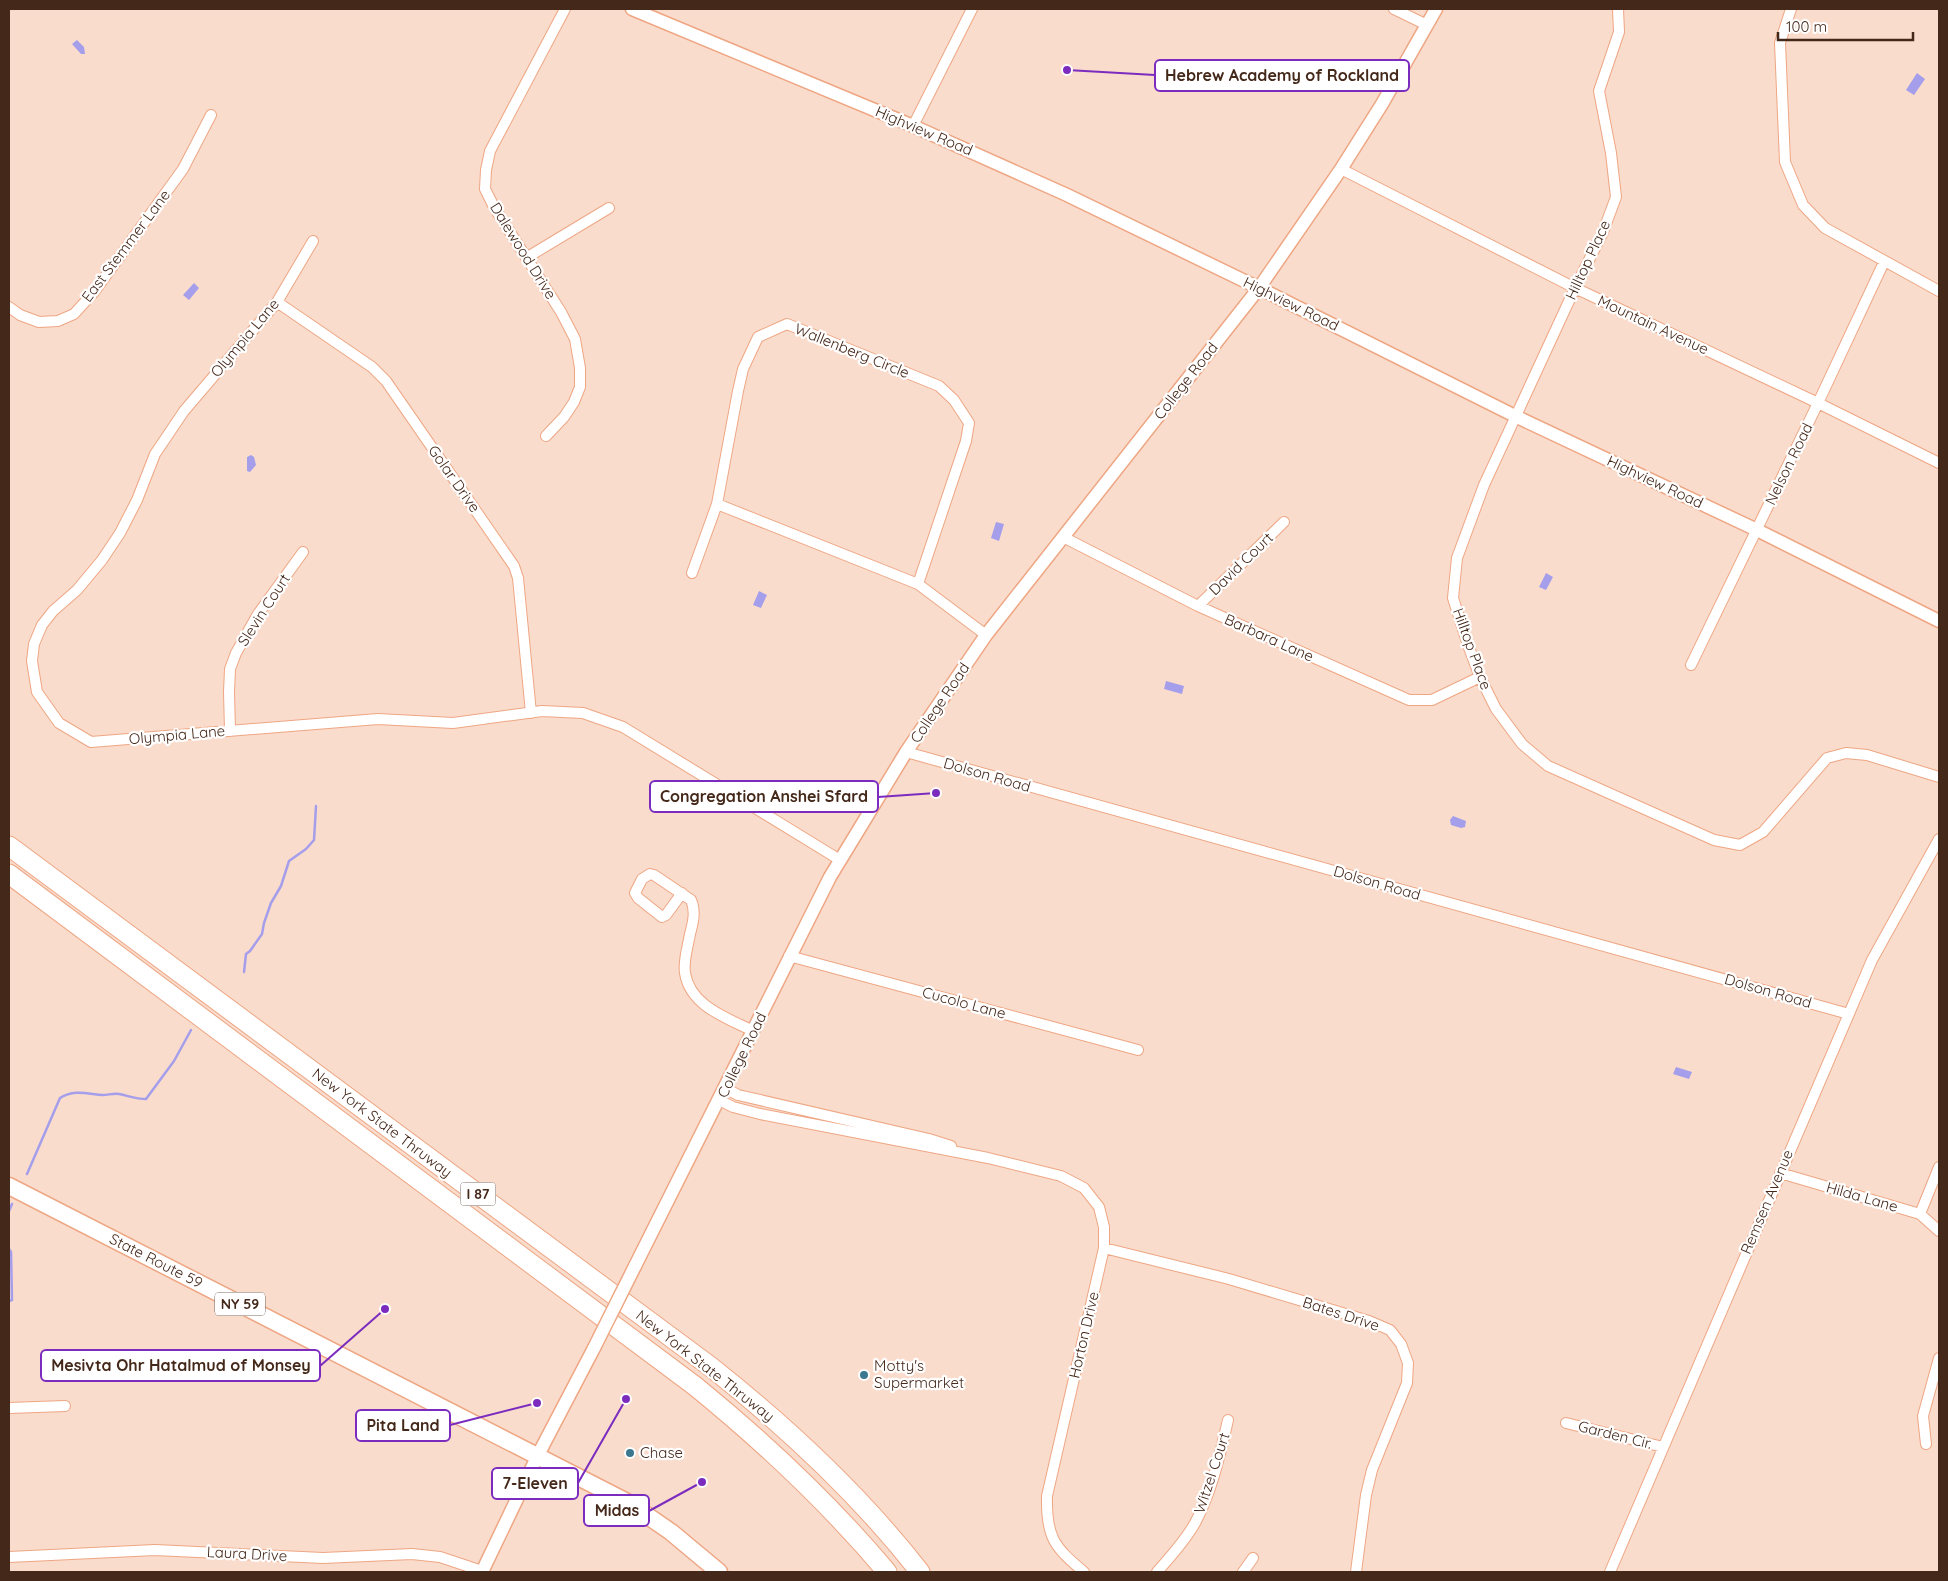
<svg xmlns="http://www.w3.org/2000/svg" width="1948" height="1581" font-family="Quicksand,sans-serif">
<style>
.water{fill:#a49eeb}
.lines{fill:none;stroke-linecap:round;stroke-linejoin:round}
.stream{stroke:#a49eeb;stroke-width:2.5}
.minor-casing{stroke:#eea683;stroke-width:12}
.tertiary-casing{stroke:#eea683;stroke-width:15}
.primary-casing{stroke:#eea683;stroke-width:19}
.motorway-casing{stroke:#eea683;stroke-width:21}
.minor{stroke:#fff;stroke-width:10}
.tertiary{stroke:#fff;stroke-width:12}
.primary{stroke:#fff;stroke-width:16}
.motorway{stroke:#fff;stroke-width:19}
.tertiary-bridge-casing{stroke:#eea683;stroke-width:15;stroke-linecap:butt}
.tertiary-bridge{stroke:#fff;stroke-width:12}
.poi-dot{fill:#3b778f;stroke:#fff;stroke-width:2}
.labels{text-anchor:middle;stroke-width:4.5;stroke-linejoin:round;paint-order:stroke}
.shield{fill:#fff;stroke:#7c685f;stroke-width:1}
.shield-label{font-size:14px;font-weight:bold;fill:#44281a}
.street-label{font-size:15px;fill:#44281a;stroke:#fff}
.poi-label{font-size:15px;fill:#44281a;stroke:#fff;text-anchor:start}
.leader{fill:none;stroke:#7b2cbf;stroke-width:2}
.callout-dot{fill:#7b2cbf;stroke:#fff;stroke-width:2}
.callout{fill:#fff;stroke:#7b2cbf;stroke-width:2}
.callout-label{font-size:16px;text-anchor:middle;font-weight:bold;fill:#44281a}
</style>
<rect width="100%" height="100%" fill="#fadccd"/>
<path class="water" d="M77,40L84,47L85,54H81L72,44Z
M1917,73L1925,79L1914,95L1906,90Z
M194,283L199,288L189,300L183,295Z
M251,455L254,457L256,465L250,472L247,471V457Z
M996,522L1004,524L999,541L991,538Z
M1546,573L1553,577L1546,590L1539,587Z
M759,591L767,595L761,608L753,605Z
M1166,681L1184,686L1182,694L1164,689Z
M1453,816L1466,821L1465,827L1461,828L1451,825L1450,820Z
M1676,1067L1692,1072L1689,1079L1673,1074Z"/>
<g class="lines">
<path class="stream" d="M244,972L246,954L250,951L262,934L264,923L271,903L281,886L289,861L306,849L314,840L316,806
M27,1174L60,1098C74,1089 88,1094 103,1095C108,1095 114,1093 119,1094C129,1096 136,1099 146,1099L174,1061L191,1030
M9,1211L12,1204
M9,1249L11,1252L12,1300L9,1301"/>
<defs>
<path id="minor" d="M1394,9L1427,25
M1618,9L1619,32L1599,91L1611,153L1616,197L1603,232L1575,288L1484,485L1457,558L1453,598L1468,645L1480,677L1496,709L1522,744L1548,766L1714,840L1740,845L1763,832L1827,758L1846,753L1867,755L1939,777
M1791,9L1780,43L1785,162L1803,205L1825,228L1939,291
M913,126L972,9
M1341,169L1575,288L1818,403L1939,463
M313,241L277,302L184,411L155,454L137,500L120,533L102,560L77,590L53,611L42,625L34,644L32,661L37,692L59,723L91,742L378,719L453,723L542,711L583,713L623,727L840,860
M526,258L609,208
M277,302L372,367L386,381L514,566L518,578L531,713
M9,307L20,315L39,322L58,321L74,314L94,292L183,169L211,115
M546,436L564,417L574,402L580,387V368L575,339L561,312L494,207L485,189L486,170L490,151L565,9
M717,504L918,584L986,635
M1063,537L1198,606L1409,700H1432L1480,677
M692,573L717,504L738,391L743,369L758,337L787,324L939,386L954,400L969,423L966,441L918,584
M1198,606L1284,522
M1691,665L1818,403L1884,262
M230,731L229,692L230,669L236,653L258,614L303,552
M906,752L1849,1014
M682,893L666,915L662,917L638,898L635,893L642,879L650,874L654,875L691,900C696,911 693,923 690,934C688,946 683,961 685,973C690,1006 727,1018 753,1031
M789,956L1138,1050
M725,1088L738,1095L929,1139L951,1146
M719,1100L733,1107L760,1114L988,1158L1061,1176L1084,1188L1099,1207L1104,1227V1248L1047,1496C1046,1537 1054,1547 1084,1572
M1780,1173L1920,1214L1939,1231
M1920,1214L1939,1167
M1104,1248L1229,1279L1369,1321L1390,1330L1401,1344L1408,1363L1407,1383L1372,1470L1366,1495L1356,1572
M9,1408L65,1406
M1566,1423L1663,1447
M1926,1444L1923,1416L1939,1358
M9,1557L155,1550L323,1558L412,1554L440,1557L482,1571
M1157,1572C1170,1557 1185,1541 1195,1523C1212,1492 1220,1454 1228,1420
M1243,1572L1253,1558
M1610,1572L1872,960L1939,839"/>
<path id="tertiary" d="M632,9L913,126L1067,195L1259,288L1517,417L1757,530L1939,621
M635,1266L830,877L906,752L986,635L1259,288L1341,169L1382,104L1436,9
M482,1572L538,1455L594,1348"/>
<path id="primary" d="M9,1186L629,1503L671,1532L719,1572"/>
<path id="motorway" d="M9,846L711,1367C788,1428 860,1495 920,1572
M9,874L695,1386C765,1443 829,1503 887,1572"/>
</defs>
<use href="#minor" class="minor-casing"/>
<use href="#tertiary" class="tertiary-casing"/>
<use href="#primary" class="primary-casing"/>
<use href="#motorway" class="motorway-casing"/>
<use href="#minor" class="minor"/>
<use href="#tertiary" class="tertiary"/>
<use href="#primary" class="primary"/>
<use href="#motorway" class="motorway"/>
<defs>
<path id="tertiary-bridge" d="M594,1348L635,1266"/>
</defs>
<use href="#tertiary-bridge" class="tertiary-bridge-casing"/>
<use href="#tertiary-bridge" class="tertiary-bridge"/>
</g>
<g class="poi-dot">
<circle cx="864" cy="1375" r="5"/>
<circle cx="630" cy="1453" r="5"/>
</g>
<g class="labels">
<g class="shield">
<rect x="460.5" y="1182.5" width="35" height="23" rx="4"/>
<rect x="215" y="1292.5" width="50" height="23" rx="4"/>
</g>
<g class="shield-label">
<text x="478" y="1199">I 87</text>
<text x="240" y="1309">NY 59</text>
</g>
<g class="street-label">
<text transform="translate(924 131) rotate(23)" y="5">Highview Road</text>
<text transform="translate(126 246) rotate(-53)" y="5">East Stemmer Lane</text>
<text transform="translate(523 251) rotate(58)" y="5">Dalewood Drive</text>
<text transform="translate(1588 260) rotate(-65)" y="5">Hilltop Place</text>
<text transform="translate(1291 304) rotate(26)" y="5">Highview Road</text>
<text transform="translate(1653 325) rotate(25)" y="5">Mountain Avenue</text>
<text transform="translate(245 338) rotate(-50)" y="5">Olympia Lane</text>
<text transform="translate(852 351) rotate(22)" y="5">Wallenberg Circle</text>
<text transform="translate(1186 381) rotate(-52)" y="5">College Road</text>
<text transform="translate(1789 464) rotate(-64)" y="5">Nelson Road</text>
<text transform="translate(454 479) rotate(55)" y="5">Golar Drive</text>
<text transform="translate(1655 482) rotate(25)" y="5">Highview Road</text>
<text transform="translate(1241 564) rotate(-44)" y="5">David Court</text>
<text transform="translate(264 610) rotate(-57)" y="5">Slevin Court</text>
<text transform="translate(1269 638) rotate(24)" y="5">Barbara Lane</text>
<text transform="translate(1472 649) rotate(70)" y="5">Hilltop Place</text>
<text transform="translate(940 703) rotate(-56)" y="5">College Road</text>
<text transform="translate(177 735) rotate(-5)" y="5">Olympia Lane</text>
<text transform="translate(987 775) rotate(16)" y="5">Dolson Road</text>
<text transform="translate(1377 883) rotate(16)" y="5">Dolson Road</text>
<text transform="translate(1768 991) rotate(16)" y="5">Dolson Road</text>
<text transform="translate(964 1003) rotate(15)" y="5">Cucolo Lane</text>
<text transform="translate(742 1055) rotate(-64)" y="5">College Road</text>
<text transform="translate(382 1123) rotate(37)" y="5">New York State Thruway</text>
<text transform="translate(1862 1197) rotate(16)" y="5">Hilda Lane</text>
<text transform="translate(1767 1202) rotate(-67)" y="5">Remsen Avenue</text>
<text transform="translate(156 1261) rotate(27)" y="5">State Route 59</text>
<text transform="translate(1341 1314) rotate(18)" y="5">Bates Drive</text>
<text transform="translate(1084 1335) rotate(-77)" y="5">Horton Drive</text>
<text transform="translate(705 1366) rotate(38)" y="5">New York State Thruway</text>
<text transform="translate(1615 1435) rotate(14)" y="5">Garden Cir.</text>
<text transform="translate(1212 1473) rotate(-72)" y="5">Witzel Court</text>
<text transform="translate(247 1554) rotate(3)" y="5">Laura Drive</text>
</g>
<g class="poi-label">
<text x="874" y="1371">Motty's<tspan x="874" dy="17">Supermarket</tspan></text>
<text x="640" y="1458">Chase</text>
</g>
</g>
<path class="leader" d="M1067 70L1155 75M936 793L878 797M385 1309L320 1366M537 1403L450 1425M626 1399L578 1483M702 1482L649 1511"/>
<g class="callout-dot">
<circle cx="1067" cy="70" r="5"/>
<circle cx="936" cy="793" r="5"/>
<circle cx="385" cy="1309" r="5"/>
<circle cx="537" cy="1403" r="5"/>
<circle cx="626" cy="1399" r="5"/>
<circle cx="702" cy="1482" r="5"/>
</g>
<g class="callout">
<rect x="1155" y="60" width="254" height="31" rx="5"/>
<rect x="650" y="781" width="228" height="31" rx="5"/>
<rect x="41" y="1350" width="279" height="31" rx="5"/>
<rect x="356" y="1410" width="94" height="31" rx="5"/>
<rect x="492" y="1468" width="86" height="31" rx="5"/>
<rect x="584" y="1495" width="65" height="31" rx="5"/>
</g>
<g class="callout-label">
<text x="1282" y="81">Hebrew Academy of Rockland</text>
<text x="764" y="802">Congregation Anshei Sfard</text>
<text x="181" y="1371">Mesivta Ohr Hatalmud of Monsey</text>
<text x="403" y="1431">Pita Land</text>
<text x="535" y="1489">7-Eleven</text>
<text x="617" y="1516">Midas</text>
</g>
<rect width="1948" height="1581" fill="none" stroke="#44281a" stroke-width="20"/>
<path d="M1778 32v8h135v-8" fill="none" stroke="#44281a" stroke-width="2.5"/>
<text x="1786" y="32" font-size="15" fill="#44281a" stroke="#ffffff" stroke-width="4" paint-order="stroke">100 m</text>
</svg>
